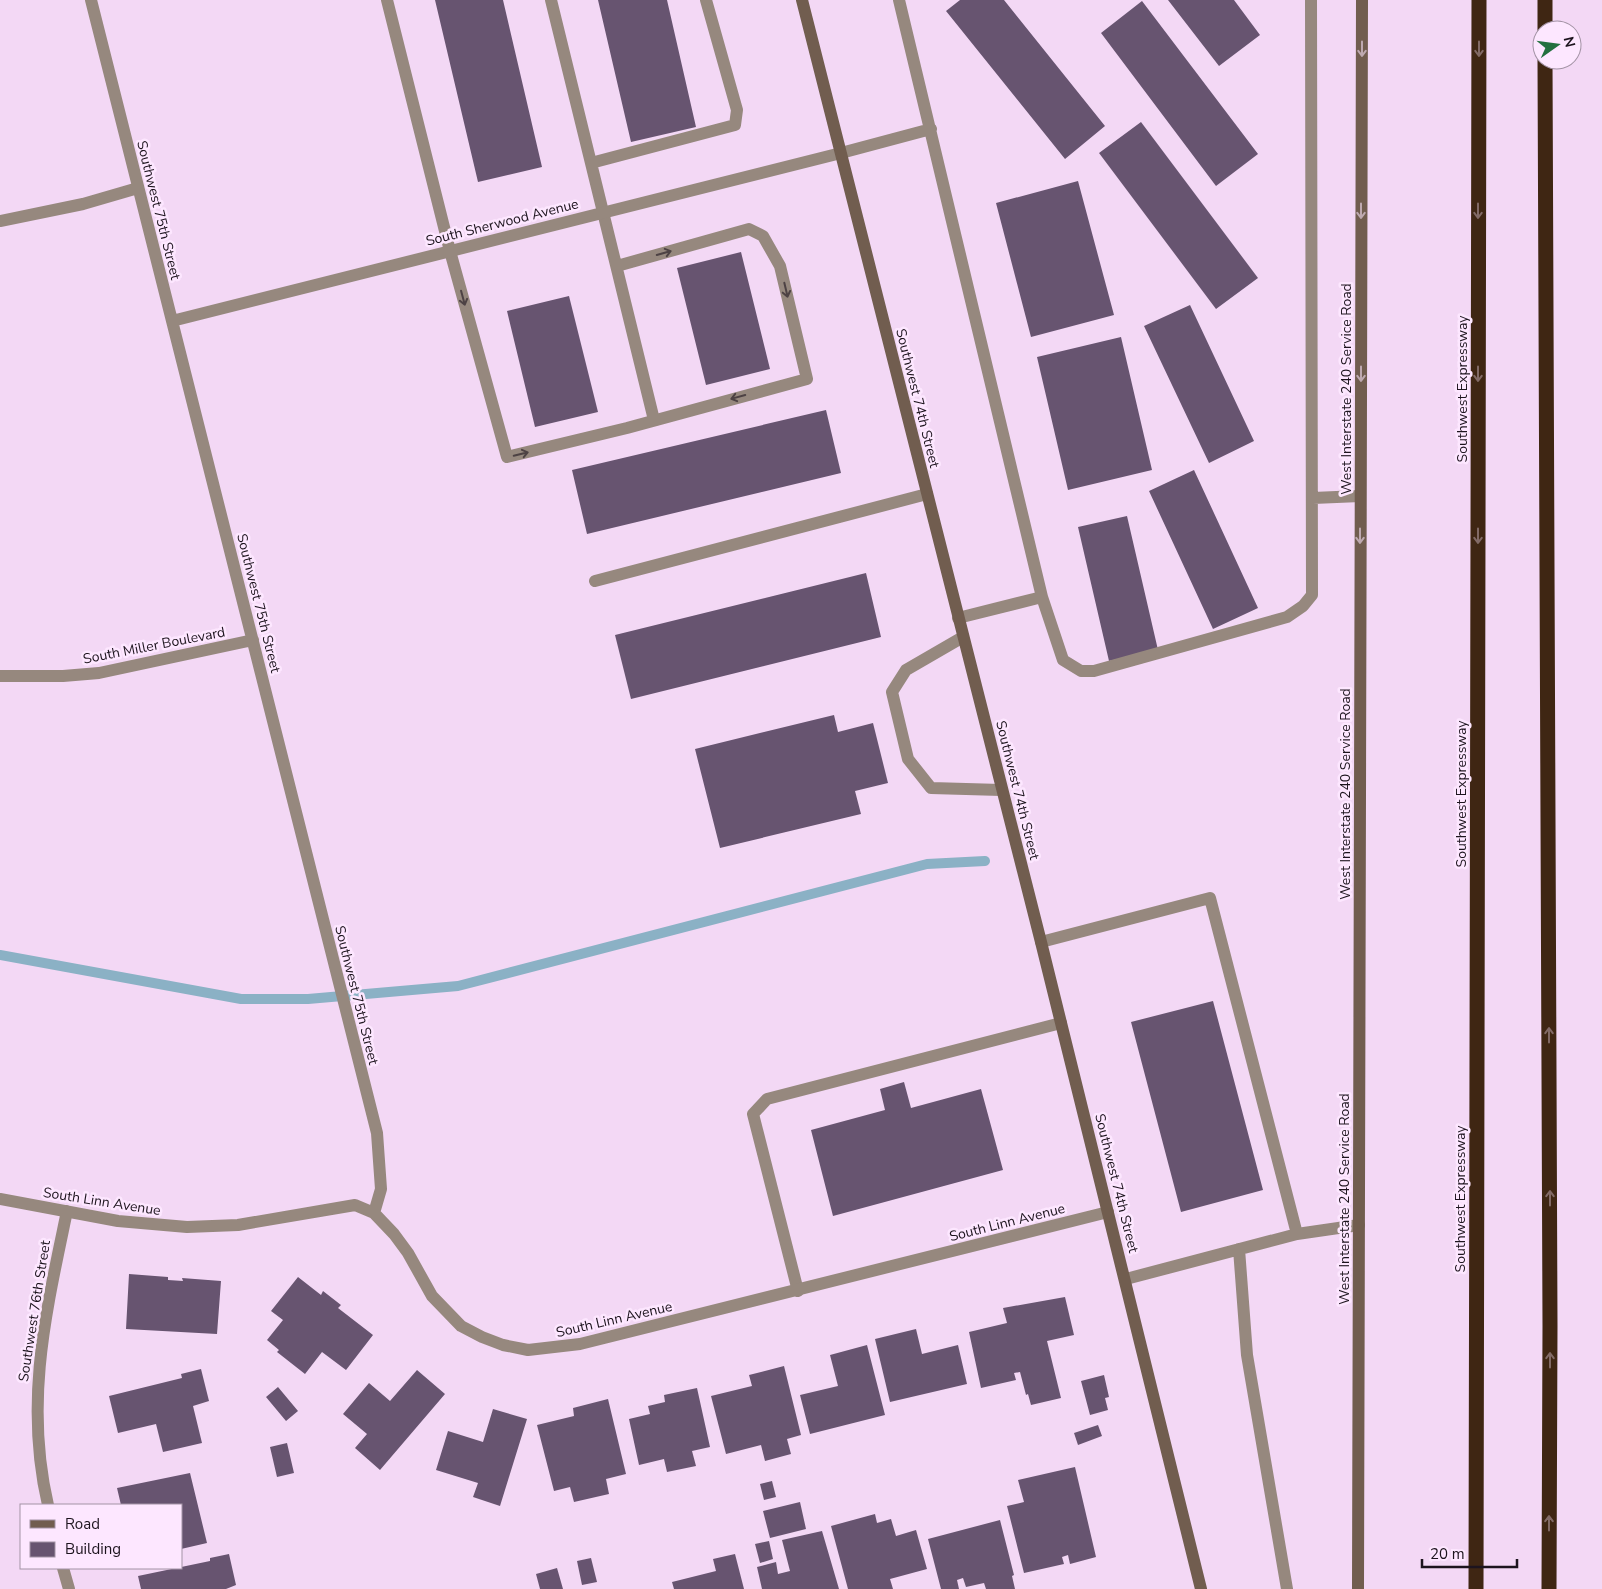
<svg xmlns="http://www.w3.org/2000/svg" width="1602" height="1589" font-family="'Nunito Sans',sans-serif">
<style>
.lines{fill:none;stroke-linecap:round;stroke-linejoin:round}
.stream{stroke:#8bb1c5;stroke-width:10}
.building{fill:#675470}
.service{stroke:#96887e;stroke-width:12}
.minor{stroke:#96887e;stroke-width:12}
.secondary{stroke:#715d4f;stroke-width:12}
.motorway{stroke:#3f2613;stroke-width:15}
.oneway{stroke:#bea9b0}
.oneway2{stroke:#826a66}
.oneway3{stroke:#4d4244}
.labels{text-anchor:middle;stroke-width:5;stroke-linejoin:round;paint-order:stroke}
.street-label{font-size:14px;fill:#1d141e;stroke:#fde7ff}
</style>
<rect width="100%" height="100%" fill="#f3d8f5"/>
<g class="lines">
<path class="stream" d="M0,955L241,999H308L458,986L927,864L985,861"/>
</g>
<path class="building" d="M435,0H503L542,167L478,182Z
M598,0H667L696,127L631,142Z
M960,0H1004L1105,126L1065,159L946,11Z
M1168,0H1234L1260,35L1219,66Z
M1142,1L1258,154L1216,186L1101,33Z
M1141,122L1258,278L1216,309L1099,153Z
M1078,181L1114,315L1031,337L996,203Z
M741,252L770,369L706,385L677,268Z
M569,296L598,412L535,427L507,311Z
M1190,305L1254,441L1209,463L1144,326Z
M1121,337L1152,470L1068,490L1037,357Z
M826,410L841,473L587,534L572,470Z
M1194,470L1258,608L1213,629L1149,491Z
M1127,516L1158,650L1109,661L1078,527Z
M866,573L881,637L631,699L615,635Z
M834,715L838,732L873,723L888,783L855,791L861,814L720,848L695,749Z
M1213,1001L1263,1190L1181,1212L1131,1022Z
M904,1082L911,1108L981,1089L1003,1170L833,1216L811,1130L885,1110L880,1089Z
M129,1274L168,1277V1280L183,1281L182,1278L221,1281L217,1334L126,1329Z
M298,1277L321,1295L323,1291L341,1305L338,1308L373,1335L346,1370L322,1352L305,1374L277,1352L279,1350L267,1340L283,1320L271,1311Z
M1065,1297L1074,1335L1047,1341L1061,1398L1031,1405L1028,1394L1026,1395L1020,1372L1014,1373L1016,1380L981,1388L969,1332L1007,1323L1003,1308Z
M916,1329L922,1354L958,1345L967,1384L890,1402L875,1339Z
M867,1345L885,1415L810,1434L800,1395L838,1386L830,1355Z
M784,1366L801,1435L787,1439L791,1454L765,1461L761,1445L726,1454L711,1396L752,1386L749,1375Z
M201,1369L209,1401L193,1406L202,1443L163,1452L156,1424L118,1433L109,1396L182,1378L181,1374Z
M417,1370L445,1394L380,1470L355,1448L367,1434L343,1414L369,1383L390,1401Z
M1104,1375L1109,1397L1105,1398L1108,1410L1090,1415L1081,1381Z
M278,1387L298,1411L286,1421L266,1397Z
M697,1388L710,1447L692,1451L696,1466L667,1472L664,1459L639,1465L629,1419L650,1414L648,1406L665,1402L664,1395Z
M608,1399L626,1474L606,1479L609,1494L574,1502L570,1487L554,1491L537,1425L574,1416L573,1408Z
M493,1409L527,1419L500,1506L473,1497L478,1483L436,1470L448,1431L483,1442Z
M1098,1425L1102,1436L1078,1445L1074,1433Z
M287,1443L294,1473L277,1477L270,1447Z
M1075,1467L1096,1557L1070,1564L1068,1555L1062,1557L1064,1564L1024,1573L1007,1506L1024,1502L1018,1480Z
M190,1473L207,1543L181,1549V1505H121L117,1488Z
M772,1481L776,1497L764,1500L760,1484Z
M800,1502L806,1529L770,1538L763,1511Z
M875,1514L877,1523L891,1519L896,1536L916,1530L927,1569L890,1579L893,1589H848L831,1526Z
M1000,1520L1014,1575L1012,1576L1015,1589H986L984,1583L966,1587L963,1578L957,1580L959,1589H941L928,1539Z
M822,1531L839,1589H762L757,1567L776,1562L778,1574L790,1571L782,1540Z
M769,1541L773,1559L760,1563L755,1544Z
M229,1554L236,1585L226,1589H141L138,1576L210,1561V1558Z
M735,1554L744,1589H674L672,1582L716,1571L713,1559Z
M591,1558L597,1582L582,1585L577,1561Z
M557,1568L563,1589H540L536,1574Z"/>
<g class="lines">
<path class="service" d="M387,0L450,251L507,457L627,428L807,379L780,266L763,236L749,229L617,266
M551,0L654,420
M899,0L1042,597L1063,660L1081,671H1094L1287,617L1303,606L1312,595L1311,0
M841,153L931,129
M591,163L735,125L737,110L706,0
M1313,498L1360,496
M595,581L927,494
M958,618L1042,597
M963,637L906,670L892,692L908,759L931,788L1001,790
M1041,942L1210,898L1297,1234L1126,1279
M1297,1234L1359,1225
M1239,1249L1247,1355L1287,1589
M798,1291L753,1114L767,1099L1061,1023"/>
<path class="minor" d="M91,0L377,1133L381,1189L374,1213
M0,221L83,204L138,188
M172,321L841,153
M0,676H63L99,673L253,640
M0,1199L118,1221L187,1227L238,1225L355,1205L374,1213L394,1234L408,1253L432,1296L461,1326L482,1337L503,1345L528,1350L580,1344L1108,1212
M48,1505C24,1402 46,1312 67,1211
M63,1568L69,1589"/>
<path class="secondary" d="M802,0L1041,942L1201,1589
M1358,1589L1362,0"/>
<path class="motorway" d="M1545,0V30
M1545,60L1550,1326L1549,1589
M1476,1589L1479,0"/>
</g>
<defs><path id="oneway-shaft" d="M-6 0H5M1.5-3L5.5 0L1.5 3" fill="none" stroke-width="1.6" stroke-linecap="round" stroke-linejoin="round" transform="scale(1.25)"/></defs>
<g class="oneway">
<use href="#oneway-shaft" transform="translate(1362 49) rotate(90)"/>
<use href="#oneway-shaft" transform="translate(1361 211) rotate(90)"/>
<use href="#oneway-shaft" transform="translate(1361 374) rotate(90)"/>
<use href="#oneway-shaft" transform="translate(1360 536) rotate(90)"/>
</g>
<g class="oneway2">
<use href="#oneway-shaft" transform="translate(1479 49) rotate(90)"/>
<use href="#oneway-shaft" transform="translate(1478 211) rotate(90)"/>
<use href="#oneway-shaft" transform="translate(1478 374) rotate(90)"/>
<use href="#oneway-shaft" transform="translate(1478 536) rotate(90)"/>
<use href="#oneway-shaft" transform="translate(1549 1035) rotate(-90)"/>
<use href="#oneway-shaft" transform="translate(1550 1198) rotate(-90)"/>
<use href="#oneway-shaft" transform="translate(1550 1360) rotate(-90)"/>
<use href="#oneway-shaft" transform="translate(1549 1523) rotate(-90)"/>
</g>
<g class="oneway3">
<use href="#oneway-shaft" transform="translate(664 253) rotate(-16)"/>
<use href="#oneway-shaft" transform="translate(786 290) rotate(77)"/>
<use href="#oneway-shaft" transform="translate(463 298) rotate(75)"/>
<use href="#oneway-shaft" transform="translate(738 397) rotate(165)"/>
<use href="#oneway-shaft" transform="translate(521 454) rotate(-14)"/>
</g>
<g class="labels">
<g class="street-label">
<text transform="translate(159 210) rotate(76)" y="5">Southwest 75th Street</text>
<text transform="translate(502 222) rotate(-14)" y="5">South Sherwood Avenue</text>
<text transform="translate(1346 389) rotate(-90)" y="5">West Interstate 240 Service Road</text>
<text transform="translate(1462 389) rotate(-90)" y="5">Southwest Expressway</text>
<text transform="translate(918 398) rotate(76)" y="5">Southwest 74th Street</text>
<text transform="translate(259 603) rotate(76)" y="5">Southwest 75th Street</text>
<text transform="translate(154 645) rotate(-11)" y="5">South Miller Boulevard</text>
<text transform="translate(1018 790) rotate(76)" y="5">Southwest 74th Street</text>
<text transform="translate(1345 794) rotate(-90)" y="5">West Interstate 240 Service Road</text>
<text transform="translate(1461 794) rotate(-90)" y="5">Southwest Expressway</text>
<text transform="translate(357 995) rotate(76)" y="5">Southwest 75th Street</text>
<text transform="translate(1117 1183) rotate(76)" y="5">Southwest 74th Street</text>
<text transform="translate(1344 1199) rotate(-90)" y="5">West Interstate 240 Service Road</text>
<text transform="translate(1460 1199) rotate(-90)" y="5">Southwest Expressway</text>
<text transform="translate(102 1201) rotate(9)" y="5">South Linn Avenue</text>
<text transform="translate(1007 1222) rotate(-14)" y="5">South Linn Avenue</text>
<text transform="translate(34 1311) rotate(-81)" y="5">Southwest 76th Street</text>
<text transform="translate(614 1319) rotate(-13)" y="5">South Linn Avenue</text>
</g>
</g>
<rect x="20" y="1504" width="162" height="65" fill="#fde7ff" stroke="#a393a5"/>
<rect x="30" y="1520" width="25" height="8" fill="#715d4f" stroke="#a393a5"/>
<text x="65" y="1529" font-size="15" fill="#1d141e">Road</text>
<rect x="30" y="1542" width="25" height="15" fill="#675470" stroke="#a393a5"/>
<text x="65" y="1554" font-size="15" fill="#1d141e">Building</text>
<g transform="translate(1557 45) rotate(76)"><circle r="24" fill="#fde7ff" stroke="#a393a5"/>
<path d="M0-4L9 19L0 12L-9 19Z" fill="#23703f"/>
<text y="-8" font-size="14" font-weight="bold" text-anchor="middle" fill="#1d141e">N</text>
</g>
<path d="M1422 1559v8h95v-8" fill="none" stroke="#1d141e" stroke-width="2.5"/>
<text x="1430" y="1559" font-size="15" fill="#1d141e" stroke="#fde7ff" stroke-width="4" paint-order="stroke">20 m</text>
</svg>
